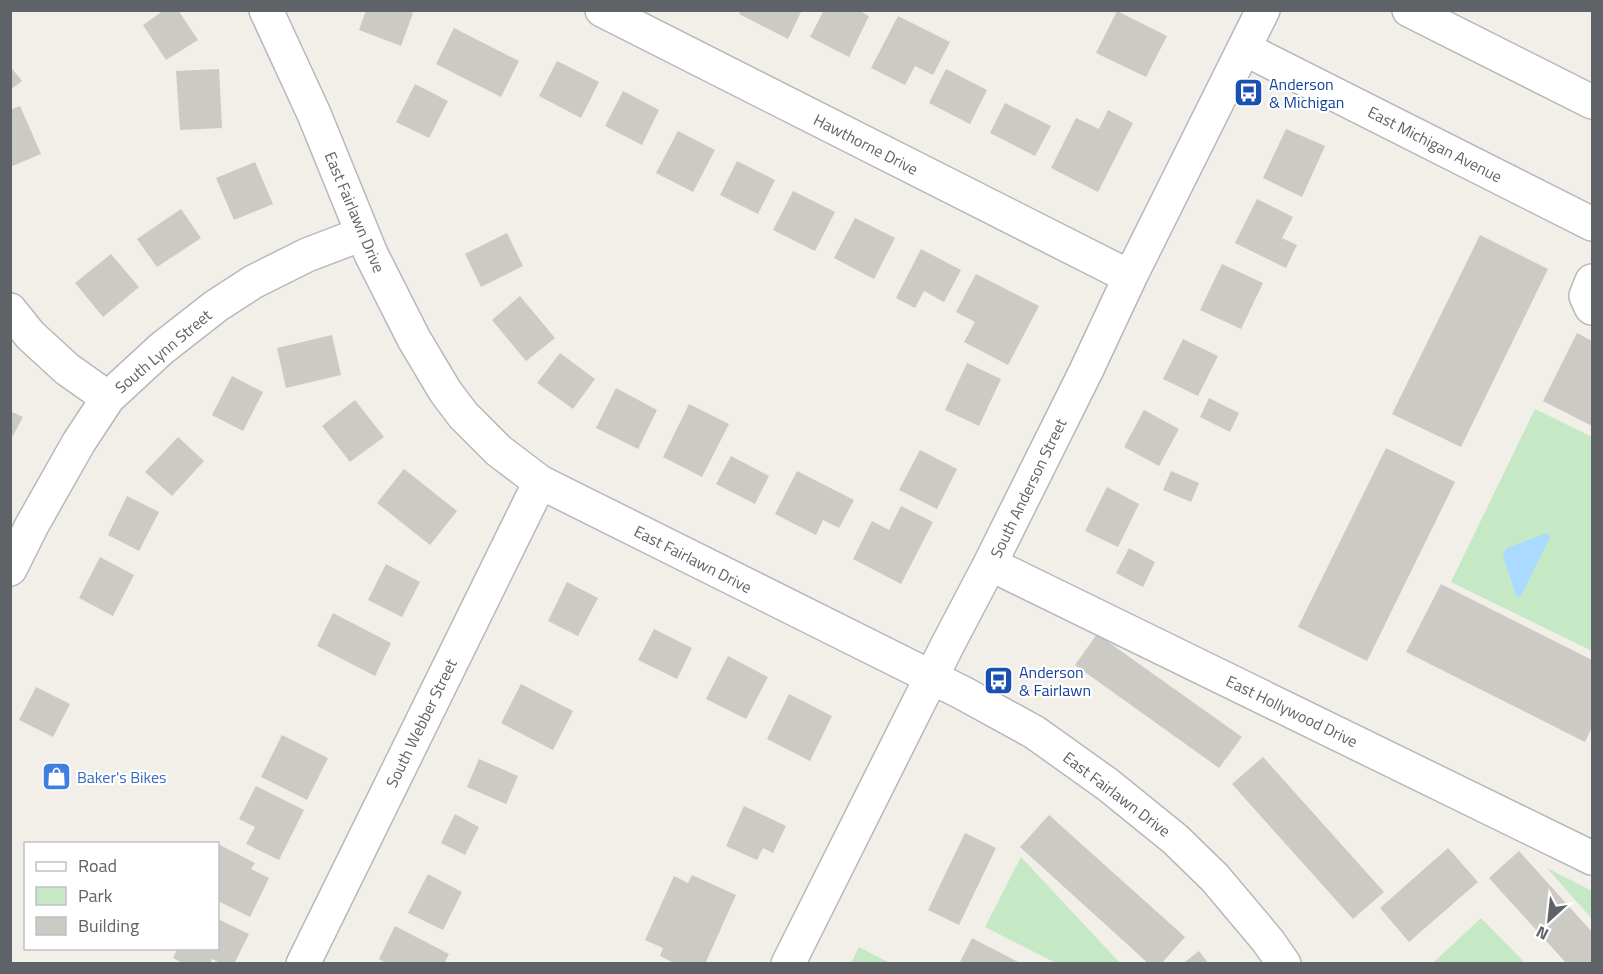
<svg xmlns="http://www.w3.org/2000/svg" width="1603" height="974" font-family="'Titillium Web',sans-serif">
<style>
.green{fill:#c5e8c5}
.water{fill:#aadaff}
.building{fill:#cccac5}
.lines{fill:none;stroke-linecap:round;stroke-linejoin:round}
.minor-casing{stroke:#b5b8bc;stroke-width:36}
.minor{stroke:#fff;stroke-width:33}
.labels{text-anchor:middle;stroke-width:4.5;stroke-linejoin:round;paint-order:stroke}
.transit-label{font-size:16px;fill:#164399;stroke:#fff;text-anchor:start}
.street-label{font-size:16px;fill:#5f6368;stroke:#fff}
.shop-label{font-size:16px;fill:#366cbe;stroke:#fff;text-anchor:start}
</style>
<rect width="100%" height="100%" fill="#f1efe8"/>
<path class="green" d="M1535,409L1592,437V651L1451,582Z
M1021,857L1120,963H1056L985,927Z
M1547,868L1592,891V919Z
M1481,918L1525,963H1433Z
M859,947L890,963H851Z"/>
<path class="water" d="M1547,533L1550,537L1522,594L1519,597L1516,595L1503,556L1504,552L1507,548Z"/>
<path class="building" d="M164,10H178L198,40L166,60L143,25Z
M366,10H406L413,13L401,46L359,30Z
M741,10H802L788,39L739,14Z
M824,10H858L869,16L849,57L810,37Z
M1117,11L1167,36L1146,77L1096,53Z
M898,16L950,42L933,75L915,66L905,85L871,68Z
M454,28L519,61L501,97L436,64Z
M557,61L599,82L581,118L539,96Z
M10,66L22,81L10,90Z
M219,69L222,128L180,130L176,71Z
M946,69L987,90L970,124L929,103Z
M415,84L448,101L429,138L396,122Z
M623,91L659,110L642,145L605,126Z
M1005,103L1051,126L1035,156L990,133Z
M20,106L41,154L10,167V110Z
M1108,110L1133,123L1098,192L1051,168L1076,118L1099,129Z
M1286,129L1325,146L1302,197L1263,178Z
M678,131L715,150L693,192L656,173Z
M737,161L775,180L758,214L720,195Z
M255,162L273,204L234,220L216,178Z
M793,191L835,212L815,251L773,230Z
M1257,199L1293,217L1282,238L1297,245L1286,268L1235,243Z
M181,209L201,238L157,267L137,239Z
M855,218L895,238L874,279L834,258Z
M507,233L523,266L481,287L465,254Z
M1480,235L1548,269L1461,447L1392,414Z
M921,249L961,270L944,302L924,291L915,308L896,298Z
M111,254L139,287L103,317L75,283Z
M1222,264L1263,283L1241,329L1200,310Z
M976,274L1039,306L1008,365L964,342L975,322L956,312Z
M520,296L555,338L526,361L492,320Z
M1577,333L1592,341V426L1543,401Z
M332,335L341,375L286,388L277,348Z
M1183,339L1218,356L1198,396L1163,379Z
M560,353L595,379L573,409L537,383Z
M967,363L1001,379L979,426L945,410Z
M232,376L263,392L243,431L212,415Z
M616,388L657,410L638,449L596,428Z
M1209,398L1239,413L1230,432L1200,417Z
M355,400L384,437L350,462L322,426Z
M689,404L729,424L702,477L663,457Z
M1144,410L1179,429L1159,466L1124,447Z
M10,411L23,417L10,441Z
M178,437L204,461L172,496L145,472Z
M1386,448L1455,482L1367,661L1298,627Z
M920,450L957,469L937,509L899,490Z
M731,456L769,476L755,504L716,484Z
M404,469L457,511L430,545L377,503Z
M797,471L854,500L839,528L823,520L816,535L775,514Z
M1171,471L1199,483L1191,502L1163,490Z
M1107,487L1139,504L1118,547L1085,531Z
M127,496L159,512L139,551L108,535Z
M901,506L933,522L901,584L853,559L872,521L889,530Z
M1129,548L1155,562L1143,587L1116,573Z
M100,557L134,575L113,616L79,598Z
M386,564L420,582L402,617L368,600Z
M567,582L598,598L578,636L548,621Z
M1441,584L1592,660V727L1585,742L1406,652Z
M333,613L391,643L375,676L317,646Z
M654,629L692,648L677,679L638,660Z
M1097,634L1242,737L1219,768L1075,665Z
M728,656L768,677L746,719L706,699Z
M521,684L573,711L553,750L501,723Z
M36,687L70,704L53,737L19,720Z
M789,694L832,716L810,761L767,739Z
M282,735L328,758L307,800L261,777Z
M1263,757L1384,892L1353,919L1232,784Z
M479,759L518,776L506,804L467,787Z
M256,786L304,810L279,860L246,844L255,827L239,819Z
M744,806L786,826L773,853L763,848L757,860L726,846Z
M455,814L479,827L465,855L441,843Z
M1049,815L1185,937L1161,964H1149L1020,847Z
M965,833L996,848L959,925L928,910Z
M218,844L255,863L251,869L269,878L250,917L218,901Z
M1448,848L1478,882L1409,942L1380,908Z
M1519,851L1592,932V964H1567L1489,878Z
M428,874L462,892L443,930L408,913Z
M692,875L736,895L705,964H676L660,956L663,948L645,940L674,876L688,883Z
M218,919L249,934L234,964H222L212,959L210,964H184L173,958L178,948H218Z
M395,926L449,954L444,964H387L379,959Z
M972,938L1022,964H959Z
M1199,951L1209,964H1182Z"/>
<g class="lines">
<defs>
<path id="minor" d="M266,10L314,114L371,254L414,339L445,391L463,415L499,451L540,482L963,693L1034,732L1107,784L1175,839L1215,878L1268,941L1284,964
M602,10L1130,277
M1409,10L1592,102
M1245,49L1592,224
M1592,281L1586,296L1591,307L1592,308
M10,310L30,335L67,369L108,398
M990,564L1592,858
M10,569L32,525L79,442L108,398L161,349L216,306L253,282L307,255L362,234
M303,964L540,482
M788,964L947,646L990,564L1086,371L1130,277L1263,10"/>
</defs>
<use href="#minor" class="minor-casing"/>
<use href="#minor" class="minor"/>
</g>
<defs>
<symbol id="bus-square" viewBox="-11 -11 22 22"><rect x="-9" y="-9" width="18" height="18" rx="4" fill="#1a4fb4" stroke="#fff"/><path d="M-5-6H5V4H4V6H2V4H-2V6H-4V4H-5ZM-3.5-4V0h7V-4ZM-3.5 1.2v1.5H-2V1.2ZM2 1.2v1.5H3.5V1.2Z" fill="#fff"/></symbol>
<symbol id="shop-square" viewBox="-11 -11 22 22"><rect x="-9" y="-9" width="18" height="18" rx="4" fill="#3f7fe0" stroke="#fff"/><path d="M-5-2.5h2.3a2.7 3.5 0 0 1 5.4 0H5L5.5 6h-11ZM-1.5-2.5h3a1.5 2.3 0 0 0-3 0Z" fill="#fff"/></symbol>
</defs>
<g fill-rule="evenodd">
<use href="#bus-square" x="1232" y="76" width="33" height="33"/>
<use href="#bus-square" x="982" y="664" width="33" height="33"/>
<use href="#shop-square" x="40" y="760" width="33" height="33"/>
</g>
<g class="labels">
<g class="transit-label">
<text x="1269" y="90">Anderson<tspan x="1269" dy="18">&amp; Michigan</tspan></text>
<text x="1019" y="678">Anderson<tspan x="1019" dy="18">&amp; Fairlawn</tspan></text>
</g>
<g class="street-label">
<text transform="translate(866 144) rotate(27)" y="6">Hawthorne Drive</text>
<text transform="translate(1435 144) rotate(27)" y="6">East Michigan Avenue</text>
<text transform="translate(355 212) rotate(67)" y="6">East Fairlawn Drive</text>
<text transform="translate(163 351) rotate(-40)" y="6">South Lynn Street</text>
<text transform="translate(1028 488) rotate(-64)" y="6">South Anderson Street</text>
<text transform="translate(693 559) rotate(27)" y="6">East Fairlawn Drive</text>
<text transform="translate(1292 711) rotate(26)" y="6">East Hollywood Drive</text>
<text transform="translate(421 723) rotate(-64)" y="6">South Webber Street</text>
<text transform="translate(1117 794) rotate(37)" y="6">East Fairlawn Drive</text>
</g>
<g class="shop-label">
<text x="77" y="783">Baker's Bikes</text>
</g>
</g>
<rect width="1603" height="974" fill="none" stroke="#5f6368" stroke-width="24"/>
<rect x="24" y="842" width="195" height="108" fill="#ffffff" stroke="#bfc1c3" stroke-width="1.5"/>
<rect x="36" y="862" width="30" height="9" fill="#ffffff" stroke="#bfc1c3" stroke-width="1.5"/>
<text x="78" y="872" font-size="18" fill="#5f6368">Road</text>
<rect x="36" y="887" width="30" height="18" fill="#c5e8c5" stroke="#bfc1c3" stroke-width="1.5"/>
<text x="78" y="902" font-size="18" fill="#5f6368">Park</text>
<rect x="36" y="917" width="30" height="18" fill="#cccac5" stroke="#bfc1c3" stroke-width="1.5"/>
<text x="78" y="932" font-size="18" fill="#5f6368">Building</text>
<g transform="translate(1549 920) rotate(207)" stroke="#ffffff" stroke-width="4.5" paint-order="stroke">
<path d="M0-4.5L10 22L0 15L-10 22Z" fill="#5f6368"/>
<text y="-9" font-size="16" font-weight="bold" text-anchor="middle" fill="#5f6368">N</text>
</g>
</svg>
